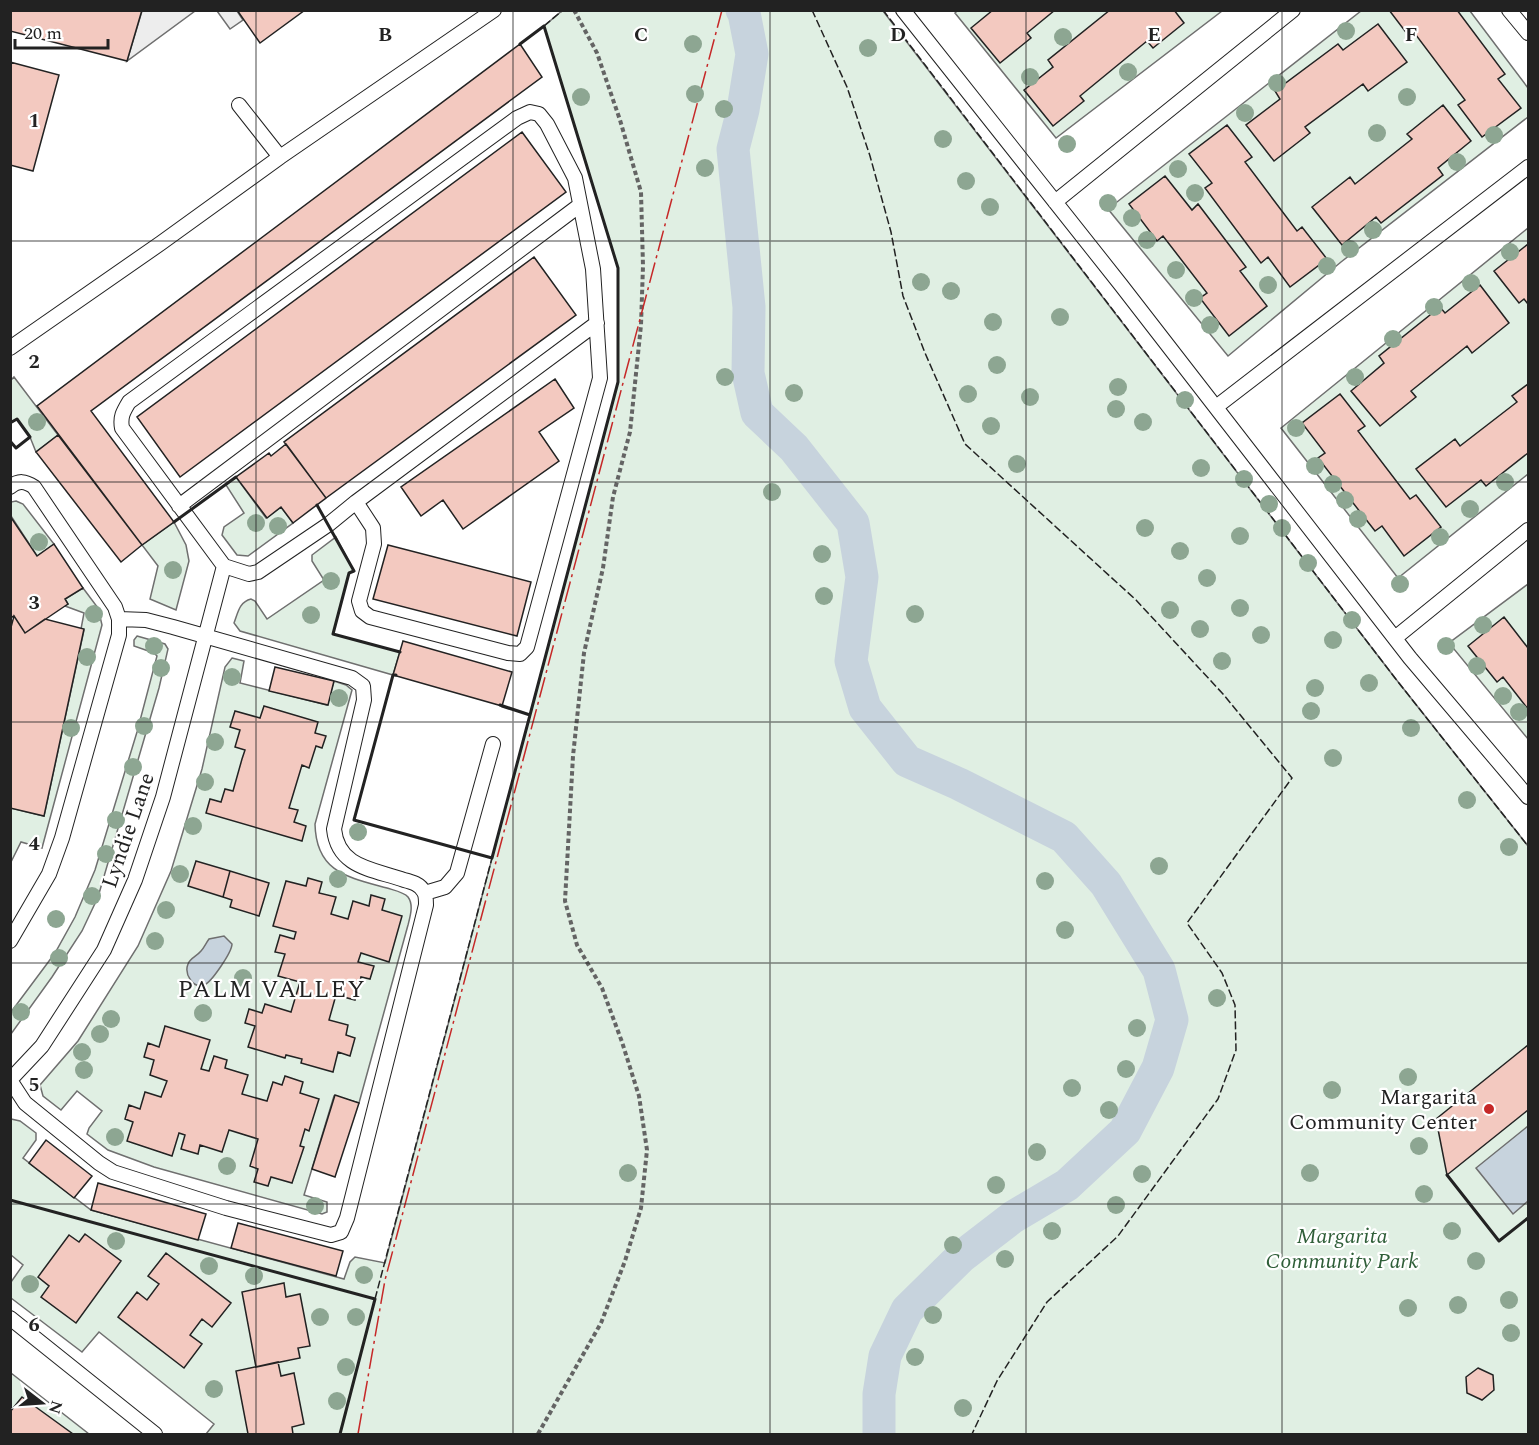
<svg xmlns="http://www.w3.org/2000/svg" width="1539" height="1445" font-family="Spectral,serif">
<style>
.green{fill:#e0efe3;stroke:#6f6f6f;stroke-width:1.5}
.parking{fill:#ededed;stroke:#6f6f6f;stroke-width:1.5}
.water{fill:#c7d3dd;stroke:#6f6f6f;stroke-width:1.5}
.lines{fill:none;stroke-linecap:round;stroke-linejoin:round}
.canal{stroke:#c7d3dd;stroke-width:33}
.building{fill:#f3c9c0;stroke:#222;stroke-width:1.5}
.lane-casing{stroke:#222;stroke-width:16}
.path{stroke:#646464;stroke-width:4;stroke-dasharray:4.5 3;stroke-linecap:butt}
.lane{stroke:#fff;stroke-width:14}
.fence{stroke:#222;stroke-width:1.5;stroke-dasharray:8 3;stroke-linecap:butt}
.wall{stroke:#222;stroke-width:3}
.power{stroke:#c62828;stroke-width:1.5;stroke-dasharray:21 4.5 3 4.5;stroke-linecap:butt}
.tree{fill:#8da692}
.grid{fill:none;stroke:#222;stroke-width:1.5;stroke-opacity:0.55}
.poi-dot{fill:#c62828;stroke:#fff;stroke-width:2}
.labels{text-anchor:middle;stroke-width:4.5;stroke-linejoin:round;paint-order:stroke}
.street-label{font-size:22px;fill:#222;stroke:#fff}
.poi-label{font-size:22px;fill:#222;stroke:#fff;text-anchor:end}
.park-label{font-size:22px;font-style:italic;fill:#2f5e38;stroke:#fff}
.neighbourhood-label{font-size:24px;letter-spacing:1.5px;fill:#222;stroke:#fff}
.grid-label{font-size:20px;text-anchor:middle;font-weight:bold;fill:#222;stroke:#fff;stroke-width:4.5;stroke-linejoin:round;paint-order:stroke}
</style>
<rect width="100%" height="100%" fill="#fff"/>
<path class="green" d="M563,10L883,11L1395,678L1528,846V1434H206L214,1424L99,1332L82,1352L11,1298V1282L23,1265L11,1255V1119L20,1121L36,1133V1140L23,1158L91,1210L344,1279L350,1262L355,1257L385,1263L618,382V268L544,26Z
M958,10L1222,11L1056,138L955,13Z
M1361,11H1470L1528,88V117L1341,262L1228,356L1108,209Z
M1528,228V474L1398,578L1281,428Z
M14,377L58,435L36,452L30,437L17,419L11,423V380Z
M236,477L266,518L281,507L293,523L248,556L237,555L222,535L224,527L244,513L226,485Z
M16,501L23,504L54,544L37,556L11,516V502Z
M174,522L186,545L189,561L176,610L150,599L158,566L142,545Z
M336,537L354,571L349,573L333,634L400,652L393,675L240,631L234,623C238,613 239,602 251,599L255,601L267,619L324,580L312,561V555Z
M1528,584V739L1449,643Z
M83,588L98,608L102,625L42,848L21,842L11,862V808L44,816L84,630L81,629L84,613L65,606L68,604L65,599Z
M137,636L165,644L168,649L159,688L98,897L82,931L52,977L11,1034V1012L55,953L75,917L95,870L137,732L157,656L154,653L134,646V640Z
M232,658L244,661L240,683L327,705L334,681L346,685L352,690L315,824C316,872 347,877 387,888C393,890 404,892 408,897C414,905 410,917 408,925L359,1103L334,1096L304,1195L327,1202V1212L322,1214L154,1167L108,1150L87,1134L89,1128L102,1111L77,1091L61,1110L43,1096L40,1085L78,1041L138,946L171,871L202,769L225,667Z
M11,1373L89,1434H11Z"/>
<path class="parking" d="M142,11H195L127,61Z
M217,11H237L243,20L230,29Z"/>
<path class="water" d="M224,936L232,944C232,952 211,983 204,985C193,989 184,974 188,964C190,958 197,956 201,951C204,948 206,943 209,939Z
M1528,1126V1201L1513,1214L1476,1168Z"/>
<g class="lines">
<path class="canal" d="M742,10L744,13L752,54L743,110L733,149L749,307L748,373L757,413L794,448L853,523L862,577L851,661L865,708L907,761L959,784L1064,837L1106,884L1159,970L1172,1020L1158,1068L1125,1131L1067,1185L1013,1217L961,1257L907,1310L885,1356L879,1394V1434"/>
</g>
<path class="building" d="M10,10H142L127,61L10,31Z
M237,10H305L260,43Z
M993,10H1055L1027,33L1031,38L1000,63L971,28Z
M1110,10H1174L1184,23L1153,48L1147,41L1080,96L1084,101L1053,126L1024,90L1053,67L1048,60Z
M1389,10H1457L1505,74L1498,79L1521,108L1482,137L1458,105L1465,100L1413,31L1408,35Z
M1378,24L1407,62L1368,91L1363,84L1305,127L1310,133L1274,161L1246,125L1280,99L1275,91L1338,44L1343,50Z
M520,44L542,77L91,411L174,522L142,545L37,406Z
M10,62L59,75L33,171L10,165Z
M1443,105L1471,141L1438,168L1443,175L1381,223L1376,217L1342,245L1312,207L1350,177L1355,184L1412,139L1407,134Z
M1227,125L1252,157L1245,162L1297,231L1302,227L1327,259L1290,287L1268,257L1261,263L1205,188L1212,183L1189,154Z
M522,132L566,192L180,477L137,417Z
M1165,176L1192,210L1198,204L1246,267L1240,271L1267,306L1229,336L1200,298L1207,293L1163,236L1157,241L1129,204Z
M1528,244V304L1524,299L1519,303L1494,271Z
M534,257L576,315L326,498L284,442Z
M1480,285L1509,323L1472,353L1467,346L1411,391L1416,397L1380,426L1351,391L1384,363L1379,356L1440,307L1445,313Z
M555,379L574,408L539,432L559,461L463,529L443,500L421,516L401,487Z
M1528,384V453L1486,486L1481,480L1446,507L1416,469L1455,439L1460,446L1517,402L1512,396Z
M1340,394L1365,426L1358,431L1410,499L1416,495L1441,527L1404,556L1382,526L1375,531L1318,458L1325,453L1302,423Z
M58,435L142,545L121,562L36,452Z
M286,444L326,498L293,523L281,507L267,518L236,477L269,453L271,456Z
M10,516L37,556L54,544L83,588L65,599L68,604L65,606L25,633L14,616L10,618Z
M388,545L531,582L517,636L373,599Z
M14,616L25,633L45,619L84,629L44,816L10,808V631Z
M1504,617L1528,648V709L1503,677L1497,682L1468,646Z
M403,641L512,672L502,706L393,675Z
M275,667L334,681L328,705L269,691Z
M264,706L318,722L315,733L326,736L322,748L316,746L309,768L302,765L289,808L298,810L294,822L306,826L302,841L206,813L210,799L221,802L225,789L233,791L242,759L245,750L235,747L240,730L230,727L235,711L260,718Z
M196,861L230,871L223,897L188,886Z
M230,871L269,883L259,916L230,907L232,900L223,897Z
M308,878L322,882L319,893L336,897L331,914L348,919L353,901L369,906L371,895L385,899L382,910L402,916L389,962L361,953L358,962L374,966L370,979L361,977L355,1000L336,995L329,1020L348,1025L346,1035L355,1038L350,1056L338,1052L333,1072L301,1063L302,1059L286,1055L285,1058L248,1047L255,1026L245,1023L249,1009L262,1013L265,1004L291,1012L300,982L278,976L285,954L275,952L280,935L294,939L296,932L273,926L286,881L306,886Z
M165,1026L210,1040L201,1069L209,1071L214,1056L227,1060L225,1068L248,1075L242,1094L267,1101L273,1082L282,1085L285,1076L303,1082L300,1093L319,1099L309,1131L305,1129L300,1146L304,1147L292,1183L271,1177L268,1186L254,1182L258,1169L250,1166L258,1139L229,1130L222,1152L200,1145L198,1154L181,1149L185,1135L179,1133L172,1156L127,1141L133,1122L125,1119L129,1105L140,1109L145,1092L161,1097L167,1081L150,1075L154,1060L144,1057L148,1043L159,1047Z
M1528,1045V1110L1447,1175L1436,1119Z
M335,1095L359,1103L335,1177L312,1169Z
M46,1140L92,1176L74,1198L29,1163Z
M98,1183L206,1214L198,1240L91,1210Z
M238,1223L343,1251L336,1276L231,1248Z
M85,1234L121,1261L76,1323L41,1297L49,1286L38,1277L69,1235L79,1242Z
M166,1253L231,1303L212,1327L202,1319L190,1335L202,1344L184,1368L118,1317L137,1292L147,1300L159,1284L148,1276Z
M284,1283L286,1297L300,1294L310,1346L298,1348L300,1358L256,1367L242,1292Z
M278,1362L281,1376L294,1373L304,1424L292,1427L293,1434H248L236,1371Z
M1478,1368L1493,1375L1494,1390L1482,1400L1467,1393L1466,1377Z
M22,1397L73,1434H10V1412Z"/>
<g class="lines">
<defs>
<path id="lane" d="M903,10L1121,285L1410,658L1528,797
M1509,10L1528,33
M239,105L280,157
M1055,202L1293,10
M10,348L161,243L280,157L494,10
M1216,407L1528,167
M10,487C19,480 25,481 34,487L115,607L119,619V635L62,838L49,874L10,941
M356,502L373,528L374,544L359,601L362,611L370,617L508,653L520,654L527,647L600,378L593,269L575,178L547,124L539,114L530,112L517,118L129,402C123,412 120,417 122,428L224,566L249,574L258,572L329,524L356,502L597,323
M179,506L580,205
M1395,638L1528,530
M425,893L445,887L457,873L493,744
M10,1080L25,1103L99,1163L113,1172L226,1208L331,1235L341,1232L347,1218L426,905C426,901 426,895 424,892C420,884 412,882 404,880C373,869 338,868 334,829L364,700L363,686L352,678L173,627L146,620L119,619
M10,1080L42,1046L104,950L135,880L163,797L224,566
M10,1318L155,1434"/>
</defs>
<use href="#lane" class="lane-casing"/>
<path class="path" d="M538,1434L601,1323L625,1261L641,1208L647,1150L639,1096L622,1042L602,988L577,945L565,901L573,756L584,653L603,568L613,497L630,432L641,325L643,266L641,192L620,120L597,53L574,10"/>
<use href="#lane" class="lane"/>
<path class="fence" d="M812,10L847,87L870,156L891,232L903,296L925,353L965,444L1136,600L1223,694L1292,778L1187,923L1222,973L1235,1005L1236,1050L1218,1099L1118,1236L1047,1302L997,1381L972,1434
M883,10L1395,678L1528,846
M544,26L563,10
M375,1299L492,858"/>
<path class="wall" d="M10,423L17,419L30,437L16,448L10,441
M317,505L354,571L349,573L333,634L400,652
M174,522L236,477
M396,675H393L354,820L492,858L530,715L502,706
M500,705L530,715L618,382V268L544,26L520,44
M1447,1175L1499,1241L1528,1218
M10,1200L375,1299L340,1434"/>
<path class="power" d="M358,1434L385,1280L722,10"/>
</g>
<g class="tree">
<circle cx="1346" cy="31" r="9"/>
<circle cx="1063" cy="37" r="9"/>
<circle cx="693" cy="44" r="9"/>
<circle cx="868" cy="48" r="9"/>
<circle cx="1128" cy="72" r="9"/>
<circle cx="1030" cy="77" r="9"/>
<circle cx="1277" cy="83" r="9"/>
<circle cx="695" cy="94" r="9"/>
<circle cx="581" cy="97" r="9"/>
<circle cx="1407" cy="97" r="9"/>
<circle cx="724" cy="109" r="9"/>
<circle cx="1245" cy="113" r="9"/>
<circle cx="1377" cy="133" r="9"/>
<circle cx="1494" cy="135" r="9"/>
<circle cx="943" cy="139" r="9"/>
<circle cx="1067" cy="144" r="9"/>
<circle cx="1457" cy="162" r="9"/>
<circle cx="705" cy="168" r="9"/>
<circle cx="1178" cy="169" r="9"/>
<circle cx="966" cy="181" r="9"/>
<circle cx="1195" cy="193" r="9"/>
<circle cx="1108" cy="203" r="9"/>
<circle cx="990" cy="207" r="9"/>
<circle cx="1132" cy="218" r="9"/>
<circle cx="1373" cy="230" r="9"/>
<circle cx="1147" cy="240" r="9"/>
<circle cx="1350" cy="249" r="9"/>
<circle cx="1510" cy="252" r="9"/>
<circle cx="1327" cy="266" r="9"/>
<circle cx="1176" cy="270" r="9"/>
<circle cx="921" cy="282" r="9"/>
<circle cx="1471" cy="283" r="9"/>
<circle cx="1268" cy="285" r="9"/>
<circle cx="951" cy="291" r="9"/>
<circle cx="1194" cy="298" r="9"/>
<circle cx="1434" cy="307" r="9"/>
<circle cx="1060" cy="317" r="9"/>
<circle cx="993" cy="322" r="9"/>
<circle cx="1210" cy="325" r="9"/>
<circle cx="1393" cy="339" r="9"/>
<circle cx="997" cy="365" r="9"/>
<circle cx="725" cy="377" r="9"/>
<circle cx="1355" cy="377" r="9"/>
<circle cx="1118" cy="387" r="9"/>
<circle cx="794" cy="393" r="9"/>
<circle cx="968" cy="394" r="9"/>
<circle cx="1030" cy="397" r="9"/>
<circle cx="1185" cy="400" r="9"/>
<circle cx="1116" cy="409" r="9"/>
<circle cx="37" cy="422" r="9"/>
<circle cx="1143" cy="422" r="9"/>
<circle cx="991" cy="426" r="9"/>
<circle cx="1296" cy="428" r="9"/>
<circle cx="1017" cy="464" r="9"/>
<circle cx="1315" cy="466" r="9"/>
<circle cx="1201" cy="468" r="9"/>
<circle cx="1244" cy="479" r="9"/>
<circle cx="1505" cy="482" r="9"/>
<circle cx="1333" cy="484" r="9"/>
<circle cx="772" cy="492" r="9"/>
<circle cx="1345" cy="500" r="9"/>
<circle cx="1269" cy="504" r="9"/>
<circle cx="1470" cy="509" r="9"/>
<circle cx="1358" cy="519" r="9"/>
<circle cx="256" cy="523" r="9"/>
<circle cx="278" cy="526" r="9"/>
<circle cx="1145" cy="528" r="9"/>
<circle cx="1282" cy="528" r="9"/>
<circle cx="1240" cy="536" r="9"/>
<circle cx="1440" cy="537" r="9"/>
<circle cx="39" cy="542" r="9"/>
<circle cx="1180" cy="551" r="9"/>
<circle cx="822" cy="554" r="9"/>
<circle cx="1308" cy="563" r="9"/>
<circle cx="173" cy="570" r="9"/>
<circle cx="1207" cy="578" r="9"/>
<circle cx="331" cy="581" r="9"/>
<circle cx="1400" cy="584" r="9"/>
<circle cx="824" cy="596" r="9"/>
<circle cx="1240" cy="608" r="9"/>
<circle cx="1170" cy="610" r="9"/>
<circle cx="94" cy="614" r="9"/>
<circle cx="915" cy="614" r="9"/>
<circle cx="311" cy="615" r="9"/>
<circle cx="1352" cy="620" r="9"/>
<circle cx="1483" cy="625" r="9"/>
<circle cx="1200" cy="629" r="9"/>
<circle cx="1261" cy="635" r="9"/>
<circle cx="1333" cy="640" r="9"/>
<circle cx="154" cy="646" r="9"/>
<circle cx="1446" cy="646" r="9"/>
<circle cx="87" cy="657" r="9"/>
<circle cx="1222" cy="661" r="9"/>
<circle cx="1477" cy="666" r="9"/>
<circle cx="161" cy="668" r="9"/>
<circle cx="232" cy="677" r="9"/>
<circle cx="1369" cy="683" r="9"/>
<circle cx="1315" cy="688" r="9"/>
<circle cx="1503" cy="696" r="9"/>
<circle cx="339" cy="698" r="9"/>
<circle cx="1311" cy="711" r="9"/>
<circle cx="1519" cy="712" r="9"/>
<circle cx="144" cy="726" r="9"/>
<circle cx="71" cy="728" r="9"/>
<circle cx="1411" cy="728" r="9"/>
<circle cx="215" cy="742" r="9"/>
<circle cx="1333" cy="758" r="9"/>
<circle cx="133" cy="767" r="9"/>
<circle cx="205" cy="782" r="9"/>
<circle cx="1467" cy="800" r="9"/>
<circle cx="116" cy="820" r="9"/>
<circle cx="193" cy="826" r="9"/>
<circle cx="358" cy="832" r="9"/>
<circle cx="1509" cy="847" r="9"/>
<circle cx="106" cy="854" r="9"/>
<circle cx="1159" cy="866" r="9"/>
<circle cx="180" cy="874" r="9"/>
<circle cx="338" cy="879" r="9"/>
<circle cx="1045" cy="881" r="9"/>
<circle cx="92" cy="896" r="9"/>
<circle cx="166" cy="910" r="9"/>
<circle cx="56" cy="919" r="9"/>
<circle cx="1065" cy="930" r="9"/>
<circle cx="155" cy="941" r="9"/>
<circle cx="59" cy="958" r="9"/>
<circle cx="243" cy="978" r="9"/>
<circle cx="1217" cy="998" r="9"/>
<circle cx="21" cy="1012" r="9"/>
<circle cx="203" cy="1013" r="9"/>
<circle cx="111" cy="1019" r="9"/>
<circle cx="1137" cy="1028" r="9"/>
<circle cx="100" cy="1034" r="9"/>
<circle cx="82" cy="1052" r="9"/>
<circle cx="1126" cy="1069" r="9"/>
<circle cx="84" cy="1070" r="9"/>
<circle cx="1408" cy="1077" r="9"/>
<circle cx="1072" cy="1088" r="9"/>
<circle cx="1332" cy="1090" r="9"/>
<circle cx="1109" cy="1110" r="9"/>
<circle cx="115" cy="1137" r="9"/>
<circle cx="1419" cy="1146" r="9"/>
<circle cx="1037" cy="1152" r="9"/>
<circle cx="227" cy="1166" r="9"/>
<circle cx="628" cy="1173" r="9"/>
<circle cx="1310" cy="1173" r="9"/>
<circle cx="1142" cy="1174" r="9"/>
<circle cx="996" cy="1185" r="9"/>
<circle cx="1424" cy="1194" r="9"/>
<circle cx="1116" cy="1205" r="9"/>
<circle cx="315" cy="1206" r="9"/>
<circle cx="1052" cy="1231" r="9"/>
<circle cx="1452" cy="1231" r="9"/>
<circle cx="116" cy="1241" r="9"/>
<circle cx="953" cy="1245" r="9"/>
<circle cx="1005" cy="1259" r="9"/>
<circle cx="1476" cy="1261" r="9"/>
<circle cx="209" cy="1266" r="9"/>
<circle cx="364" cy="1275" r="9"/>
<circle cx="254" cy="1276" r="9"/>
<circle cx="30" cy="1284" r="9"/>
<circle cx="1509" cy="1300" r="9"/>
<circle cx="1458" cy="1305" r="9"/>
<circle cx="1408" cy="1308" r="9"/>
<circle cx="933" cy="1315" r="9"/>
<circle cx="320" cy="1317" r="9"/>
<circle cx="356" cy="1317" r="9"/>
<circle cx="1511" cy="1333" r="9"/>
<circle cx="915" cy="1357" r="9"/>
<circle cx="346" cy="1367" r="9"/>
<circle cx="214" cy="1389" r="9"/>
<circle cx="337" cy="1401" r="9"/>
<circle cx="963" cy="1408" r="9"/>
</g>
<path class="grid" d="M256,10V1434M513,10V1434M770,10V1434M1026,10V1434M1282,10V1434M10,241H1528M10,482H1528M10,722H1528M10,963H1528M10,1204H1528"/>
<circle class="poi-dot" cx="1489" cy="1109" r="6"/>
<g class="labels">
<g class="street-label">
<text transform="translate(127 830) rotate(-71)" y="8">Lyndie Lane</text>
</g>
<g class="poi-label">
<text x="1477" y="1104">Margarita<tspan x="1477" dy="25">Community Center</tspan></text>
</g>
<g class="park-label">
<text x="1342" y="1243">Margarita<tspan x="1342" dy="25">Community Park</tspan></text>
</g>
<g class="neighbourhood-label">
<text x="272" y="997">PALM VALLEY</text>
</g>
</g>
<g class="grid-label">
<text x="385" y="41">B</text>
<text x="641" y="41">C</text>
<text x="898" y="41">D</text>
<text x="1154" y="41">E</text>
<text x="1411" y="41">F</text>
<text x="34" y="127">1</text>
<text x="34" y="368">2</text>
<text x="34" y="609">3</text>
<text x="34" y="850">4</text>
<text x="34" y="1091">5</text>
<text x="34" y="1331">6</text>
</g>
<rect width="1539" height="1445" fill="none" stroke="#222222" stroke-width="24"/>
<g transform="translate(42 1403) rotate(107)" stroke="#ffffff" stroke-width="4.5" paint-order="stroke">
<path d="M0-4.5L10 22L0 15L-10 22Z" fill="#222222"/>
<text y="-9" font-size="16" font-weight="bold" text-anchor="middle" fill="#222222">N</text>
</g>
<path d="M15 39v9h93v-9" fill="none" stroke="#222222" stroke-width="3"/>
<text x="24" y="39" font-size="18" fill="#222222" stroke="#ffffff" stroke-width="4.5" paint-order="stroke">20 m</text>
</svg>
